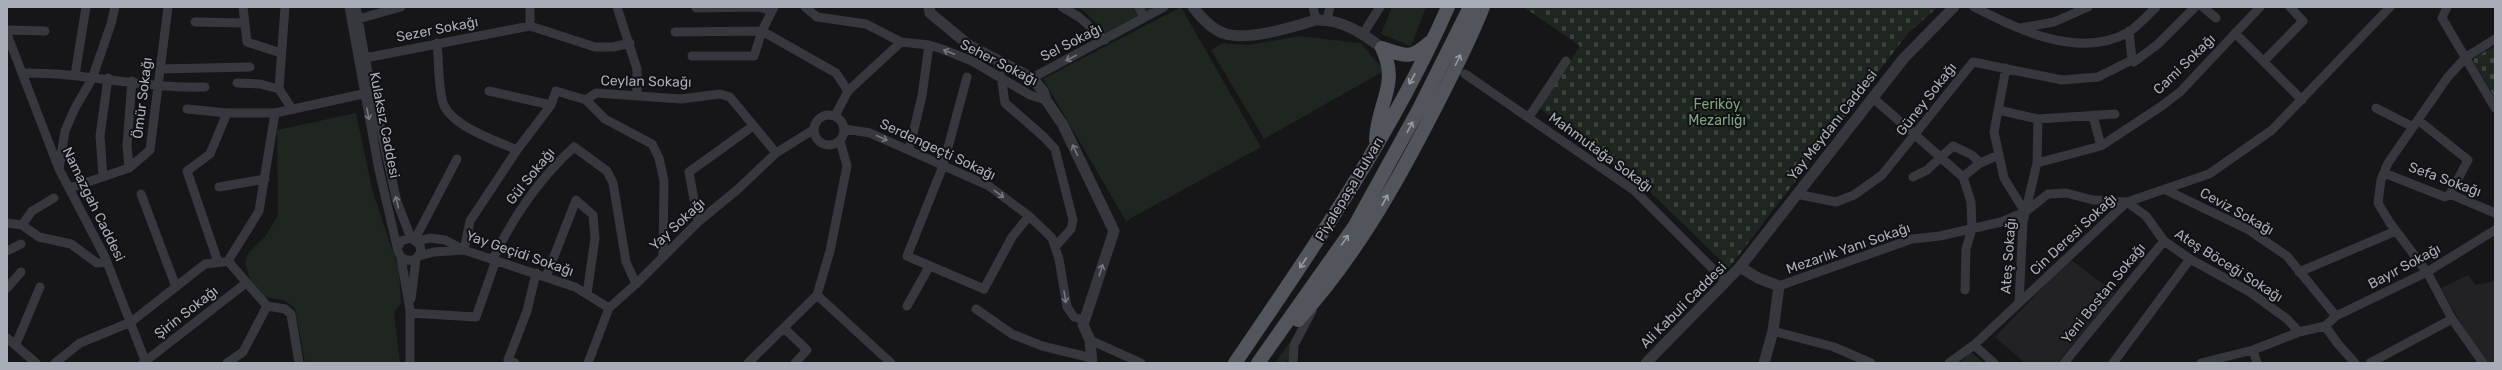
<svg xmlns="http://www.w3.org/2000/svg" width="2502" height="370" font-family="Rubik,sans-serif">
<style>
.built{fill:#222225}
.cemetery{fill:url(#cemetery-stones)}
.green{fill:#1e261f}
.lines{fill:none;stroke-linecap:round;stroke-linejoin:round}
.minor{stroke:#37383d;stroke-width:9}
.tertiary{stroke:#37383d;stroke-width:11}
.primary{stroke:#53555c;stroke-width:14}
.oneway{stroke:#757881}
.oneway2{stroke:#979ba6}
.labels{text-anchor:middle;stroke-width:4;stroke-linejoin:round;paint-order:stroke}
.street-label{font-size:14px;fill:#a8adb8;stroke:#111113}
.park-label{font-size:14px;fill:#7fa381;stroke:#111113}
</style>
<defs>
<pattern id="cemetery-stones" width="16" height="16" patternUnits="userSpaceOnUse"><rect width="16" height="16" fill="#1e261f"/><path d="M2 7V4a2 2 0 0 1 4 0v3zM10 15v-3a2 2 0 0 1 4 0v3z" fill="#3c433d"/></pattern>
</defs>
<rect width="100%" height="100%" fill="#161618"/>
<path class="built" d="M2070,259L2115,293L2057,363H2025L1995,337Z
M2468,275L2476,285L2495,281V363H2483L2441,288Z"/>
<path class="cemetery" d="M1524,7H1938L1908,33L1729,268L1649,191L1540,108L1580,46Z
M2495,46V98L2472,59Z"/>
<path class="green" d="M1077,7H1154L1106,34L1085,12Z
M1181,7L1261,147L1126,221L1043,79Z
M1392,7H1426L1411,46L1381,34Z
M1298,36L1361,43L1384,71L1264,139L1211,50L1223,43L1249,45Z
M356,113L372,189L399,270L401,304L394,312L400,363H305L295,308L283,300L264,297L252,286L245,262L249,252L265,237L278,215L277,130Z
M1290,342V357L1286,363H1275Z
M1971,352L1984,363H1960Z"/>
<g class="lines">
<path class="minor" d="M243,7L247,42L281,53
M285,7L279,89L292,109
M349,7L379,170L398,251C401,260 408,262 416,259L421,252L420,245L411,238L401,241L398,247
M356,7L365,58L397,202L411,238
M530,7V26
M617,7L637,69V96
M774,7L762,31L836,73L848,91
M805,7L817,17L866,24L901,42L929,45L942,49L972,61L1030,95L1046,100
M1062,7L1079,17L1105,40
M1139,7L1144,18
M1313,7L1316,20
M1974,7C2020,30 2078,60 2129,32C2138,26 2148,15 2156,7
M2203,7L2216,18
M2447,7L2442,18L2495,108
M696,8L759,7L772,11
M358,19L401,7
M1327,19L1330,7
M195,22L245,23
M2021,28L2054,22L2088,7
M7,30L45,31
M675,32L762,31L754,56H692
M2235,33L2302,100
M7,34L59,169L105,257L146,363
M1363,34L1380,7
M437,43C439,61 438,81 442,99C446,125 495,140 517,150
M365,58L530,26L595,47H613L630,43
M2264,61L2303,21L2290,7
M2134,62L2158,44L2195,7
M2006,68L1994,132L2004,178L2025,212
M160,69L250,67
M23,73C84,72 143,89 205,87
M1465,74L1635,191L1726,282
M75,75L86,7
M1001,76L1005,103L1044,137L1055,149L1073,220L1071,229L1055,247
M967,77L943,166L907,256L984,289L1012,237L1029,216
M1032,78L1164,7
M237,83L260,84L279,89
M489,91L551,105
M1873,98L1963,177L1971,202L1972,229L1966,249L1965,290
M586,100L596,93L681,99L720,94L730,97L776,153
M2376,108L2413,127
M187,109L227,113
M1998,110L2038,119L2115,114
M814 130a15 15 0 1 1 30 0a15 15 0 1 1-30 0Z
M835,116L848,91L901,42
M2093,116L2101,146
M1529,117L1566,61
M2418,120L2468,160L2450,194
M845,129L870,133L989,186L1029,216L1052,238L1059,259L1067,307L1074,317L1084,320
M909,150L922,96L929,45
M2037,163L2101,146L2163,105L2180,92L2260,7
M129,168L127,145L132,81
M59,169L65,131L75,108L92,79L111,24L115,7
M2384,173L2445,197L2450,194L2495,213
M103,177L100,136L108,78
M1913,177L1927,170L1953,146L1972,155L1980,163
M1963,177L1980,163L1999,155
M219,187L265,179
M70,188L129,168L150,150L168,7
M2166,190L2249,230L2287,256L2336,316
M141,194L176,287
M1796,194L1836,202L1854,195L1882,175L1973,62L2062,80L2098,77L2132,60L2129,31
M2127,202L2146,216L2164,241L2190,259L2250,292L2287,319L2299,332L2325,326L2338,344L2355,363
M698,222L689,172L753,126
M7,223L22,225L39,237L71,244L97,263L107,262
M22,225L32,211L54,198
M415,239L457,159
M418,241L430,238L445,240L464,250L575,287L609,308
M7,251L21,244
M419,256L434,252L464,250L470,221L517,150L551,105L556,91L586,100L605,119L652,144L659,158L664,181L663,255
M401,258L410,310V363
M493,259C513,217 539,179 574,147L607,171L613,183L626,262L636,284
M218,262L187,171L210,154L227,113H275L372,92
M2299,272L2396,231
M546,277L576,200L593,215L595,238L587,294
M1774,283L1779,286L1912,239L1940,236L2001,222L2025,212L2048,194L2066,193L2093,200L2127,202
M7,288L21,272
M817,295L891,363
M411,299L416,259
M2019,303L2023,222L2037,163L2038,119
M267,306L285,309L291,314L299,363
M907,306L929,267
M976,309L1012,334L1042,346L1092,358
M410,313L476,317L496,260
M2325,326L2336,316L2427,272L2495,230
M785,329L807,350L795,363
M1773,331L1834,347L1871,363
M7,338L36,363
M1090,340L1141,363
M16,344L40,287
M1974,345L1994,363
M2253,350L2257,363
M55,363L80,343L131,322L205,264L224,262
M143,363L246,283
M227,363L243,352L267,306L228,261L259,211L275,113
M515,363L508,360L527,311L536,273
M588,363L609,308L636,284L698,222L737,190L776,153L813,130
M748,363L817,295L830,251L847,166L840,141
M1293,363L1294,345L1312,311
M1949,363L1974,345L2127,202L2209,174L2272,130L2390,7
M2064,363L2164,241
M2113,363L2190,259
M2201,363L2253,350L2299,332
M2370,363L2452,319
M2483,363L2452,319L2427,272L2390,223L2378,203L2381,180L2388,163L2447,78L2466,57L2495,39"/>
<path class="tertiary" d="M929,7L930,13L970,46L1032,78L1043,91L1046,100L1063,125L1114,231L1083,325L1090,340L1092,363
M1193,7C1200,16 1212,29 1223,33C1246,42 1293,27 1316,20C1342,19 1362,33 1382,48
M1740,267L1758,278L1779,286L1773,331L1764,363
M1646,363L1740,267L1904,58L1954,7"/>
<path class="primary" d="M1382,48C1405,56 1410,60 1429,43
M1376,140C1377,103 1400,85 1382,48
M1298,320C1354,258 1394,188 1432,114C1450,79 1469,43 1483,7
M1235,363C1313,249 1392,134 1448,7
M1258,363L1354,227L1420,107L1470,7"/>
</g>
<defs><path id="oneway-shaft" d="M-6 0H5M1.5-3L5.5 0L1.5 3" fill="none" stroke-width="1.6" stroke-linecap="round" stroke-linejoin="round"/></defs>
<g class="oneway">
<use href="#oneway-shaft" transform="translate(949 52) rotate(-159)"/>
<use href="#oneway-shaft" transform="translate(1071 58) rotate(153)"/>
<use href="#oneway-shaft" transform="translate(368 114) rotate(79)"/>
<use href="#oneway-shaft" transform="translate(882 138) rotate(25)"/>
<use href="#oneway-shaft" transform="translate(1075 150) rotate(-116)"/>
<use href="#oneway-shaft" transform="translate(999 194) rotate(37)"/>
<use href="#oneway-shaft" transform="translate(397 202) rotate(-104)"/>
<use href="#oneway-shaft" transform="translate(1101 270) rotate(-72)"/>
<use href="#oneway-shaft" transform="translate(1065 297) rotate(81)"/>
</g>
<g class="oneway2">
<use href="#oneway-shaft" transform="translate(1458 60) rotate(-64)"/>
<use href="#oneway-shaft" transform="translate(1412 79) rotate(119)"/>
<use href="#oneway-shaft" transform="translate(1410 127) rotate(-62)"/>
<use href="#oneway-shaft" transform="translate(1385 200) rotate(-61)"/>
<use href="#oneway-shaft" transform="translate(1345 240) rotate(-55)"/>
<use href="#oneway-shaft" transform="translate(1303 263) rotate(124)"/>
</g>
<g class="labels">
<g class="street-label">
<text transform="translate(437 29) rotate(-11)" y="5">Sezer Sokağı</text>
<text transform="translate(1071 42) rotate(-27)" y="5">Sel Sokağı</text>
<text transform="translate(999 62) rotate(27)" y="5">Seher Sokağı</text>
<text transform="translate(2184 64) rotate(-44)" y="5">Cami Sokağı</text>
<text transform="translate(646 81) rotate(1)" y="5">Ceylan Sokağı</text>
<text transform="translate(142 98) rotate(-83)" y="5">Ömür Sokağı</text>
<text transform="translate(1926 99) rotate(-52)" y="5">Güney Sokağı</text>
<text transform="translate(385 125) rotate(79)" y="5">Kulaksız Caddesi</text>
<text transform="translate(1832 125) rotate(-52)" y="5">Yay Meydanı Caddesi</text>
<text transform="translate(938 149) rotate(25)" y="5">Serdengeçti Sokağı</text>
<text transform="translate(1601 152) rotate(36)" y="5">Mahmutağa Sokağı</text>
<text transform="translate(530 176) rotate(-51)" y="5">Gül Sokağı</text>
<text transform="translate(2445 179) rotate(20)" y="5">Sefa Sokağı</text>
<text transform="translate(1349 189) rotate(-59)" y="5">Piyalepaşa Bulvarı</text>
<text transform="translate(94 204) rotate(64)" y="5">Namazgah Caddesi</text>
<text transform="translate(2237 211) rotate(29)" y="5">Ceviz Sokağı</text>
<text transform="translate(677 224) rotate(-43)" y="5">Yay Sokağı</text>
<text transform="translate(2073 234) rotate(-43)" y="5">Cin Deresi Sokağı</text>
<text transform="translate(1848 248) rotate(-19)" y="5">Mezarlık Yanı Sokağı</text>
<text transform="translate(520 253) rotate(19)" y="5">Yay Geçidi Sokağı</text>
<text transform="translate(2008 256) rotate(-86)" y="5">Ateş Sokağı</text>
<text transform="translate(2229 265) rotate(32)" y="5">Ateş Böceği Sokağı</text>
<text transform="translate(2404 266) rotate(-28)" y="5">Bayır Sokağı</text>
<text transform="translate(2103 293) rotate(-51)" y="5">Yeni Bostan Sokağı</text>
<text transform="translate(1683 305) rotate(-45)" y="5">Ali Kabuli Caddesi</text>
<text transform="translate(186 312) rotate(-38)" y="5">Şirin Sokağı</text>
</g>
<g class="park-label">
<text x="1717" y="109">Feriköy<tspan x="1717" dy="16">Mezarlığı</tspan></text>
</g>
</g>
<rect width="2502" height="370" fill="none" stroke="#a8adb8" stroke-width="16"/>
</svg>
